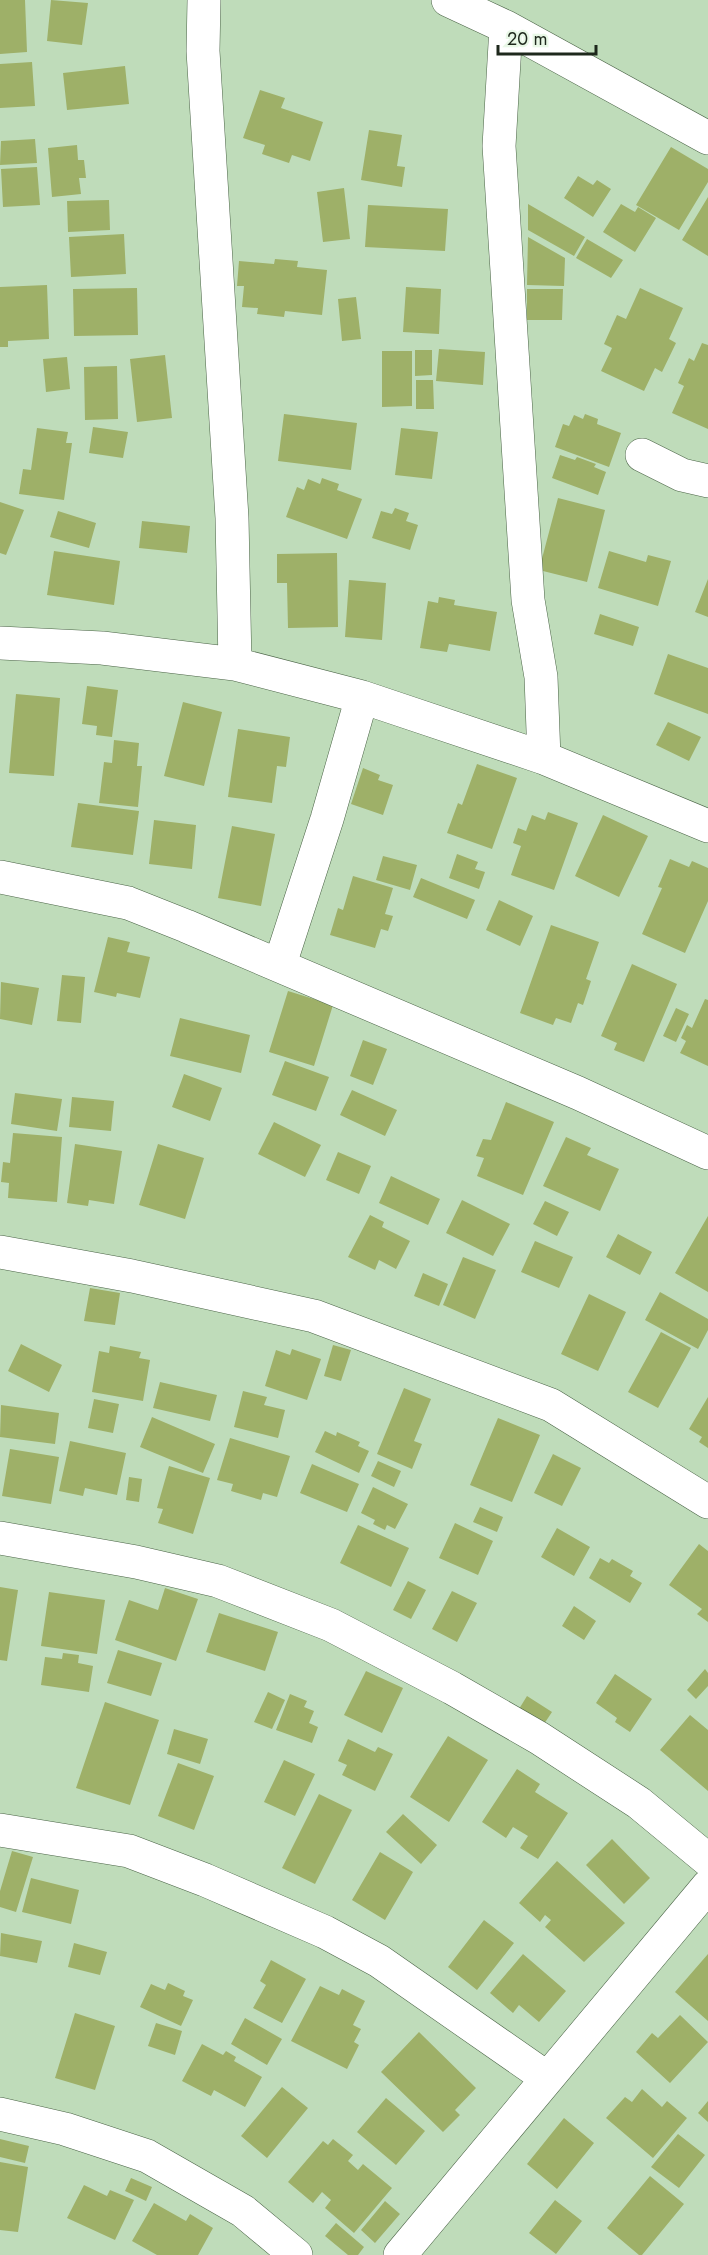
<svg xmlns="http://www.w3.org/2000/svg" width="708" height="2255" font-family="Jost,sans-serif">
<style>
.building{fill:#9eb068}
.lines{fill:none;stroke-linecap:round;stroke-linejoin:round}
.minor-casing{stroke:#4b6447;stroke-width:34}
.minor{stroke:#fff;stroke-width:33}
</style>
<rect width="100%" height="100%" fill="#bfdcba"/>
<path class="building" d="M0,0H25L27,52L0,54Z
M51,0L88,3L82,45L47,41Z
M32,62L35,106L0,108V64Z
M125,66L129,104L67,110L63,73Z
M260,90L285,98L281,108L323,122L310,161L292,155L289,163L262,154L265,145L243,138Z
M369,130L402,135L397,166L405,167L402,187L361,180Z
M35,139L37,163L0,165L1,141Z
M77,145L78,160H84L86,178H79L81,194L52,197L48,148Z
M671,147L708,169V182L679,230L636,205Z
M37,167L40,205L3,207L1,169Z
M578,176L593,185L597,180L611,189L593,217L564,198Z
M344,188L350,239L323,242L317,192Z
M708,197V256L682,240Z
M109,200L110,230L68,232L67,201Z
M528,204L585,237L574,256L528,230Z
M621,204L635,212L638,207L656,218L635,252L603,232Z
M368,205L448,209L445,251L365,247Z
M124,234L126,274L71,277L69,237Z
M528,237L565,258L564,286L527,285Z
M587,239L623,260L611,278L576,258Z
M275,259L298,261L297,267L327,270L322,315L285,311L284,317L257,314L258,308L242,307L244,286H237L239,261L274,264Z
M47,285L49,339L8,341V347H0V287Z
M406,287L441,289L439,334L403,332Z
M137,288L138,335L74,336L73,289Z
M640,288L683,308L669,339L676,343L662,372L655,368L644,391L601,371L612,348L604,344L617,315L626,319Z
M527,289H563L562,320H527Z
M356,297L361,339L342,341L338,299Z
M702,343L708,345V429L672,413L684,386L678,383L689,358L694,361Z
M439,349L485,352L483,385L436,381Z
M415,350H432V375L415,376Z
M382,351H412V406L382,407Z
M165,355L172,418L137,422L130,359Z
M67,357L70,389L46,392L43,359Z
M117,366L118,419L85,420L84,367Z
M416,380H433L434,409H416Z
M284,414L357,423L351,470L278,461Z
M585,414L598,419L597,424L621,433L609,467L555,447L563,424L569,426L574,415L583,419Z
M93,427L128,432L123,458L89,453Z
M37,428L68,432L66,443H72L64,500L19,494L23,469L31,470Z
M401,428L438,432L432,479L395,475Z
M560,455L575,460L577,457L596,464L594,467L606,472L598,495L552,478Z
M322,478L339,484L337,490L362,499L347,539L286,517L297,487L304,490L308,479L320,484Z
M558,498L605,510L587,582L539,570Z
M0,502L24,510L6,555L0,553Z
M395,508L409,513L406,521L418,525L410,550L372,538L381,511L392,514Z
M58,511L96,523L89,548L50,537Z
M142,521L190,526L187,553L139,548Z
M54,551L120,561L114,605L47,595Z
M609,551L646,562L648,555L671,561L658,606L598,588Z
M337,553L338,627L288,628L287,583H277V554Z
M708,579V617L695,612Z
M349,580L386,583L382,640L345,637Z
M439,597L455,600L454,605L497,612L490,651L449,644L447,652L420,648L428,601L438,603Z
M600,614L639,627L633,646L594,634Z
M668,654L708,668V714L654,694Z
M87,686L118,690L112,737L96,735L97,726L82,724Z
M16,694L60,698L54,776L9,773Z
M183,702L222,712L204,786L164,776Z
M668,722L701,737L689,761L656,745Z
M238,729L290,737L286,767L277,766L272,803L228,797Z
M114,740L139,743L137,766H142L138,807L99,803L104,762L112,763Z
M477,764L517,778L492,849L447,833L458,803L462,805Z
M363,768L380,775L378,780L393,785L383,815L351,804Z
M78,803L139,811L133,855L71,847Z
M548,812L578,823L554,890L511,875L521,846L513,843L518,828L526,831L532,815L545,820Z
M603,815L648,836L619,897L575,876Z
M154,820L196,825L192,869L149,864Z
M232,826L275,834L261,906L218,898Z
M457,854L478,862L475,869L485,872L479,889L449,878Z
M383,856L417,865L410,890L376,880Z
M670,859L689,867L692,861L708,868V901L685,953L642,934L662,888L658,887Z
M353,876L393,888L385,914L393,916L388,931L381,929L375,948L330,935L338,908L343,910Z
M421,878L475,900L467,919L413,897Z
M499,900L533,916L520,946L486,930Z
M551,925L599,942L586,979L591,981L583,1005L578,1003L571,1023L556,1018L553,1025L520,1013Z
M108,937L130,942L127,952L150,957L140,998L117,993L116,997L94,992Z
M632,964L677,984L644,1062L614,1050L617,1043L601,1036Z
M62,975L85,977L81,1023L57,1021Z
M1,982L39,988L32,1025L0,1019Z
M288,991L333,1005L314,1066L269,1052Z
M705,999L708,1000V1066L680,1053L686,1041L681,1038L687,1025L692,1028Z
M676,1008L689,1014L676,1042L663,1036Z
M180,1018L250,1035L241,1073L170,1056Z
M363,1040L387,1049L373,1085L350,1076Z
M285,1061L329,1077L316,1111L272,1095Z
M184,1074L222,1088L210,1121L172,1107Z
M352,1090L397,1110L385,1136L340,1115Z
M15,1093L62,1099L57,1131L11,1124Z
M72,1097L114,1101L111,1131L69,1127Z
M506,1102L554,1122L523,1195L477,1176L484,1158L476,1156L483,1139L491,1140Z
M274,1122L321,1145L305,1177L258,1154Z
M13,1133L62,1137L57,1202L8,1198L9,1183L1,1182L3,1162L10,1163Z
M566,1137L591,1148L587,1155L619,1169L600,1211L543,1186Z
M75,1144L122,1151L114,1204L89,1200L88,1206L67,1203Z
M158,1144L204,1158L185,1219L139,1205Z
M338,1152L371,1166L359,1194L326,1180Z
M391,1176L440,1199L428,1225L379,1203Z
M462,1200L510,1224L493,1256L446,1233Z
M545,1201L569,1212L557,1236L533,1224Z
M370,1215L384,1222L382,1227L410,1241L396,1269L379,1260L375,1270L348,1257Z
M708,1216V1292L675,1273Z
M618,1234L652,1252L640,1275L606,1257Z
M535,1241L573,1257L559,1288L521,1272Z
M463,1257L496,1270L475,1319L443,1305Z
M423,1273L448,1284L439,1306L414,1296Z
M90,1288L120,1293L115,1325L84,1321Z
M660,1292L708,1319V1330L698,1349L645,1320Z
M589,1294L626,1312L598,1371L561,1354Z
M661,1332L691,1348L658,1408L628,1392Z
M21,1344L62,1365L49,1392L8,1371Z
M333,1345L351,1350L341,1381L324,1376Z
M110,1346L141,1352L139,1358L150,1360L143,1401L92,1392L99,1351L109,1353Z
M292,1349L321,1359L307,1400L265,1386L276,1350L290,1355Z
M160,1382L217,1395L210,1421L153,1408Z
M404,1388L431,1399L414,1441L422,1444L412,1469L377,1454Z
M243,1391L267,1397L264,1405L285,1410L278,1438L234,1427Z
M708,1397V1448L699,1442L702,1437L689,1429Z
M94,1399L119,1404L113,1433L88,1428Z
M1,1405L59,1413L55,1444L0,1437Z
M152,1417L215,1444L203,1473L140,1447Z
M498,1418L540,1435L512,1502L470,1485Z
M325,1431L336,1436L337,1432L360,1442L358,1446L369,1451L359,1473L315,1452Z
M230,1438L290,1456L277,1497L263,1493L261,1500L231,1491L233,1484L217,1480Z
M70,1441L126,1453L117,1495L85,1488L83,1496L59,1491Z
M10,1449L59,1457L51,1504L2,1496Z
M553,1454L581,1468L562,1506L534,1493Z
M378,1461L401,1471L394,1487L371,1476Z
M312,1464L359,1484L347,1512L300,1493Z
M169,1466L210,1478L193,1534L158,1523L163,1509L157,1508Z
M129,1477L142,1479L139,1502L126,1500Z
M373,1487L408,1504L395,1529L387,1525L385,1530L373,1524L375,1520L361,1513Z
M480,1507L503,1517L497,1532L473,1522Z
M455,1523L493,1541L478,1575L439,1558Z
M358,1525L409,1548L391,1587L340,1563Z
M557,1528L590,1547L574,1576L541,1557Z
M699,1544L708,1551V1622L697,1614L702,1609L669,1585Z
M600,1558L609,1563L612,1559L633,1571L630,1576L642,1583L630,1603L589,1578Z
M408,1581L426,1590L411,1619L393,1610Z
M0,1587L18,1590L7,1661L0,1660Z
M165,1588L198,1599L176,1661L115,1640L129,1600L158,1610Z
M452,1591L477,1603L457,1642L432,1629Z
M49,1592L105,1600L97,1654L41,1646Z
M574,1606L596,1621L584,1640L562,1626Z
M219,1613L278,1632L265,1671L206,1652Z
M118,1650L162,1663L151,1696L107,1683Z
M63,1653L79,1655L78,1663L93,1666L89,1692L41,1685L45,1657L62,1659Z
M705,1669L708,1673V1686L696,1699L687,1690Z
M366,1671L403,1688L382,1733L344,1715Z
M615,1674L652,1699L630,1732L615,1722L617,1718L596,1703Z
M268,1692L285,1700L272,1729L254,1722Z
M290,1694L307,1701L304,1707L314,1711L309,1723L318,1727L312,1743L276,1730Z
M527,1696L552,1712L544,1724L519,1709Z
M105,1702L159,1720L130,1805L76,1788Z
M690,1715L708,1730V1791L660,1750Z
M174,1729L208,1739L200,1764L167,1754Z
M448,1736L488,1760L449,1822L410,1797Z
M348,1739L375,1752L378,1747L393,1754L375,1791L342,1775L347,1765L338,1761Z
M284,1760L315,1774L295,1816L264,1802Z
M178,1763L214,1776L194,1830L158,1816Z
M517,1769L540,1784L535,1792L568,1813L538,1859L520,1848L528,1836L513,1827L506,1838L482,1822Z
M319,1794L352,1810L315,1884L282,1868Z
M403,1814L437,1845L421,1864L386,1832Z
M612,1839L650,1878L624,1904L586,1865Z
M12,1851L33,1857L16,1912L0,1907V1891Z
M380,1852L413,1872L385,1920L352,1900Z
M557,1861L625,1923L584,1962L545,1927L551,1920L545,1915L540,1922L519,1903Z
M31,1878L79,1890L71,1924L22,1912Z
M484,1920L514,1943L477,1990L448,1967Z
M1,1933L42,1941L37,1963L0,1956Z
M74,1943L107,1952L100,1975L68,1967Z
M523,1954L566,1991L539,2022L519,2005L513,2013L490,1993Z
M708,1954V2021L675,1992Z
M271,1960L306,1979L282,2023L253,2008L266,1985L260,1981Z
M168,1983L185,1991L183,1996L193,2000L181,2026L140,2007L151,1984L165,1990Z
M320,1986L339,1995L342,1989L365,2001L353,2025L361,2029L354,2042L359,2045L347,2069L291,2041Z
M75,2013L115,2026L95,2090L55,2078Z
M680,2015L708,2042L670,2083L636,2052L652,2033L658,2038Z
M245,2018L282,2039L267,2065L231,2044Z
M156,2023L182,2031L175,2055L148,2046Z
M419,2032L476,2088L455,2110L460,2115L443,2132L381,2072Z
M202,2044L223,2055L226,2051L236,2057L234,2061L262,2077L245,2107L214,2090L211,2096L182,2081Z
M282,2087L308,2108L267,2158L241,2136Z
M642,2089L662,2107L667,2101L687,2118L653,2158L606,2118L625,2097L632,2102Z
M386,2098L425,2131L396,2165L357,2132Z
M708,2101V2122L698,2113Z
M564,2118L594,2143L557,2189L527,2164Z
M678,2134L705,2155L679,2188L651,2167Z
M0,2139L29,2146L25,2163L0,2157Z
M333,2139L353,2155L348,2161L358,2170L363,2164L392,2188L354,2233L325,2208L331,2200L322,2192L313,2203L288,2182L323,2141L328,2145Z
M0,2162L28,2167L18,2232L0,2230Z
M650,2176L684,2204L642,2255H639L607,2228Z
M131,2178L152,2187L146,2201L125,2191Z
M84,2185L107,2196L110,2190L134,2200L115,2240L67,2218Z
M555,2200L582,2221L556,2254L529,2233Z
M385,2201L400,2214L375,2243L361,2230Z
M154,2203L186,2221L190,2214L213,2228L198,2255H157L132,2241Z
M336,2223L364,2247L358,2255H348L325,2236Z"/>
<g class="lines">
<defs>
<path id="minor" d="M204,0L203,51L232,518L235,664
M448,0L506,27L708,138
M506,27L499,146L528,600L541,677L544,758
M642,455L682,475L708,481
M0,643L102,648L235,664L362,697L544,758L708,826
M0,877L128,903L186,926L578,1093L708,1153
M280,964L327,819L362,697
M0,1252L132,1276L314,1316L551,1405L708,1502
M0,1538L136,1562L218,1581L331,1625L452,1688L539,1738L639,1803L708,1860
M0,1830L129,1851L205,1880L325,1932L379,1961L547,2078
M0,2114L65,2129L147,2156L243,2211L296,2255
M400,2255L708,1886"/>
</defs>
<use href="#minor" class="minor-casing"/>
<use href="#minor" class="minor"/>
</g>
<path d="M498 45v9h98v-9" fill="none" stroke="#1e281c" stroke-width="3"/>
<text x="507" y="45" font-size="18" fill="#1e281c" stroke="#e9f8e7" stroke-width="4.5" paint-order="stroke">20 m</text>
</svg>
